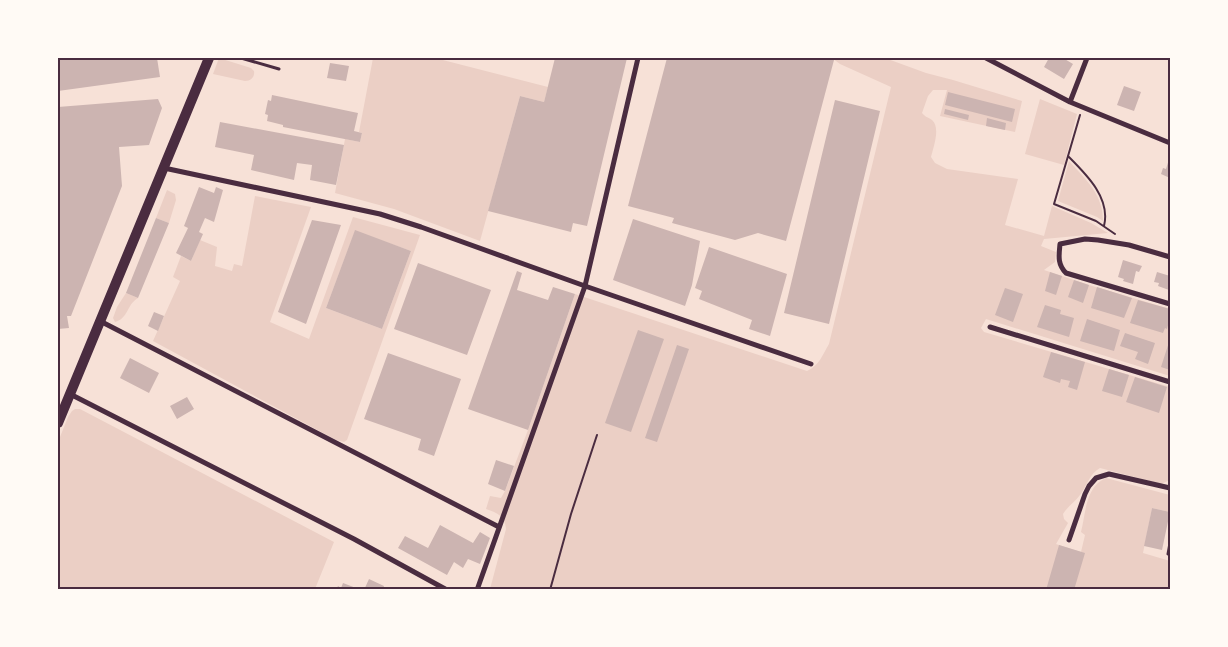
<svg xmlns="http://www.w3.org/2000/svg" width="1228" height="647" font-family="'Public Sans',sans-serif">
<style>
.green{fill:#ebcfc5;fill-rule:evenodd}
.building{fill:#ccb4b1}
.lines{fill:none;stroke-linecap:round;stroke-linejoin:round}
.path{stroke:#4a2c40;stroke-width:2}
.service{stroke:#4a2c40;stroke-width:3}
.minor{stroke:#4a2c40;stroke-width:5}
.primary{stroke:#4a2c40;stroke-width:10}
.neatline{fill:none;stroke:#4a2c40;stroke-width:2}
</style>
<rect width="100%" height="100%" fill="#f7e1d7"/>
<path class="green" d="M219,58L251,68L254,71C255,77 251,81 245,81L213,74Z
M373,58H435L548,87L544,102L520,96L480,241L394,209L335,193L345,139L360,142L362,133L359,132Z
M832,58H885L926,73L953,80L1022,101L1015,132L940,116L947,90H933L928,96L922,113C925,117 928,117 932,120C941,128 933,148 931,157L935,163L947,169L1018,179L1005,225L1044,236L1052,206L1091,223L1108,233L1044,239L1041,246L1056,252L1055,262L1044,270L1089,285L1170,309V376L986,319L981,328L984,332L1170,387V480L1161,484L1100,468C1089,474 1087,486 1080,495C1075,502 1068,506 1063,514L1064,519L1068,523L1056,544L1081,552L1085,535L1081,532C1086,513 1085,487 1106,478L1170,495V519H1169L1170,512L1152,508L1143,553L1170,561V589H490L506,529C505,516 498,513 486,509L490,496L501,498L505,491L528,430L575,294L807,371C819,366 823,354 829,344L891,87L840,64Z
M1040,99L1077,114L1064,165L1025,154Z
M1069,161C1086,180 1103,194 1103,221L1097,217L1058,201Z
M167,190L175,194L176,200L169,223L156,218Z
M255,196L311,207L270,322L309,339L353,217L420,235L347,440L344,442L336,440L153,341L180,281L173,277L181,256L191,261L200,240L217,247L215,266L232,271L234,264L242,266ZM355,231L411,251L382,329L326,308Z
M126,293L138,298C127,304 128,319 115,322L113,318L117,307Z
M75,409H80L334,542L315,589H58V442L68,417L72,411Z"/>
<path class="building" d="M58,58H157L160,77L58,91Z
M555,58H627L587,226L573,223L571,232L488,211L520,96L544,102Z
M667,58H825L834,60L786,241L758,233L735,240L672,223L674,218L628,206Z
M1049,58H1063L1073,64L1064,79L1044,67Z
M330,63L349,66L346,81L327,78Z
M1124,86L1141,92L1134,111L1117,105Z
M948,92L1015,109L1012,122L945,105Z
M272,95L358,113L354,131L362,133L360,142L283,127V125L267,121L268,115L265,114L268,100L271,101Z
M158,99L162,108L149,145L119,147L122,186L71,316H67L69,328L58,329V107Z
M835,100L880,111L829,324L784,313Z
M945,109L969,115L968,120L944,114Z
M987,118L1006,123L1005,130L986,126Z
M220,122L344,145L336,185L310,180L312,165L297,163L294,180L251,170L254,155L215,147Z
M1170,156V178L1161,174L1163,168L1166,169Z
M199,187L214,193L216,187L223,190L214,222L205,218L199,232L203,234L191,261L176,253L188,228L184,226Z
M156,218L169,223L138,298L126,293Z
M633,219L700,241L692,285L685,306L613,280Z
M312,220L341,225L306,324L278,312Z
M355,230L411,251L382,329L326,308Z
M709,247L787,274L770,336L749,329L752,320L699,299L702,291L695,288Z
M1123,260L1142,266L1139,272L1136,271L1133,284L1123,281L1124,279L1118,277Z
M418,263L491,290L467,355L394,329Z
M517,271L522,273L517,290L548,300L553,287L575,294L528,430L468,409Z
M1050,272L1062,276L1056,295L1045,291Z
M1157,272L1170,276L1169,290L1158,286L1159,283L1154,282Z
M1074,280L1089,285L1083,303L1068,297Z
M1097,287L1132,298L1124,318L1091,308Z
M1005,288L1023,294L1013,322L995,315Z
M1138,300L1170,309L1168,317L1170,318L1167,329L1165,328L1163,333L1130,323Z
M1045,305L1061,310L1060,314L1074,318L1069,337L1037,327Z
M154,312L164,316L158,331L148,326Z
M1087,319L1120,330L1114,351L1080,341Z
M638,330L664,339L631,432L605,423Z
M1125,333L1155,343L1148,364L1135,359L1138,352L1120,346Z
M1170,339V370L1161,367Z
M677,345L689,349L657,442L645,438Z
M1051,352L1085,362L1077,390L1068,387L1070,381L1061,379L1060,383L1043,377Z
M388,353L461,379L434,456L418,450L421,439L364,419Z
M130,358L159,373L149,393L120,378Z
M1109,369L1129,375L1122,397L1102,391Z
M1135,377L1167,387L1159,413L1126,402Z
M187,397L194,409L177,419L170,406Z
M496,460L514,466L505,491L488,484Z
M1152,508L1170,512L1162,550L1144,546Z
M440,525L473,543L480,532L490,538L480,564L468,559L463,568L454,562L447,575L398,548L405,536L428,548Z
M1059,545L1085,553L1074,590H1046Z
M369,579L384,586L383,590H364Z
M343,583L356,588V590H336L338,586L341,588Z"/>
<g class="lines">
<path class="path" d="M1080,115L1054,204L1096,221L1115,234
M1068,156C1086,174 1111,198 1104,226
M550,590L571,514L597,435"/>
<path class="service" d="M241,58L279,69
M1168,554L1170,543"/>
<path class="minor" d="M986,58L1070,102L1170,143
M1070,102L1087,58
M164,168L380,214L421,227L585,286L811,364
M1170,257L1129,245L1098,240L1085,239L1060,244C1059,255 1057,264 1066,273L1170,304
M100,321L499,527
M990,327L1170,382
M70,394L354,539L447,590
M1069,540L1085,494L1089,486L1096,478L1109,474L1170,488
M477,590L585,286L638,58"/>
<path class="primary" d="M58,423L209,58"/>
</g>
<rect width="1228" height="647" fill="none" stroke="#fffaf5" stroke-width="118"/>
<rect x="59" y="59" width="1110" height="529" class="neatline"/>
</svg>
